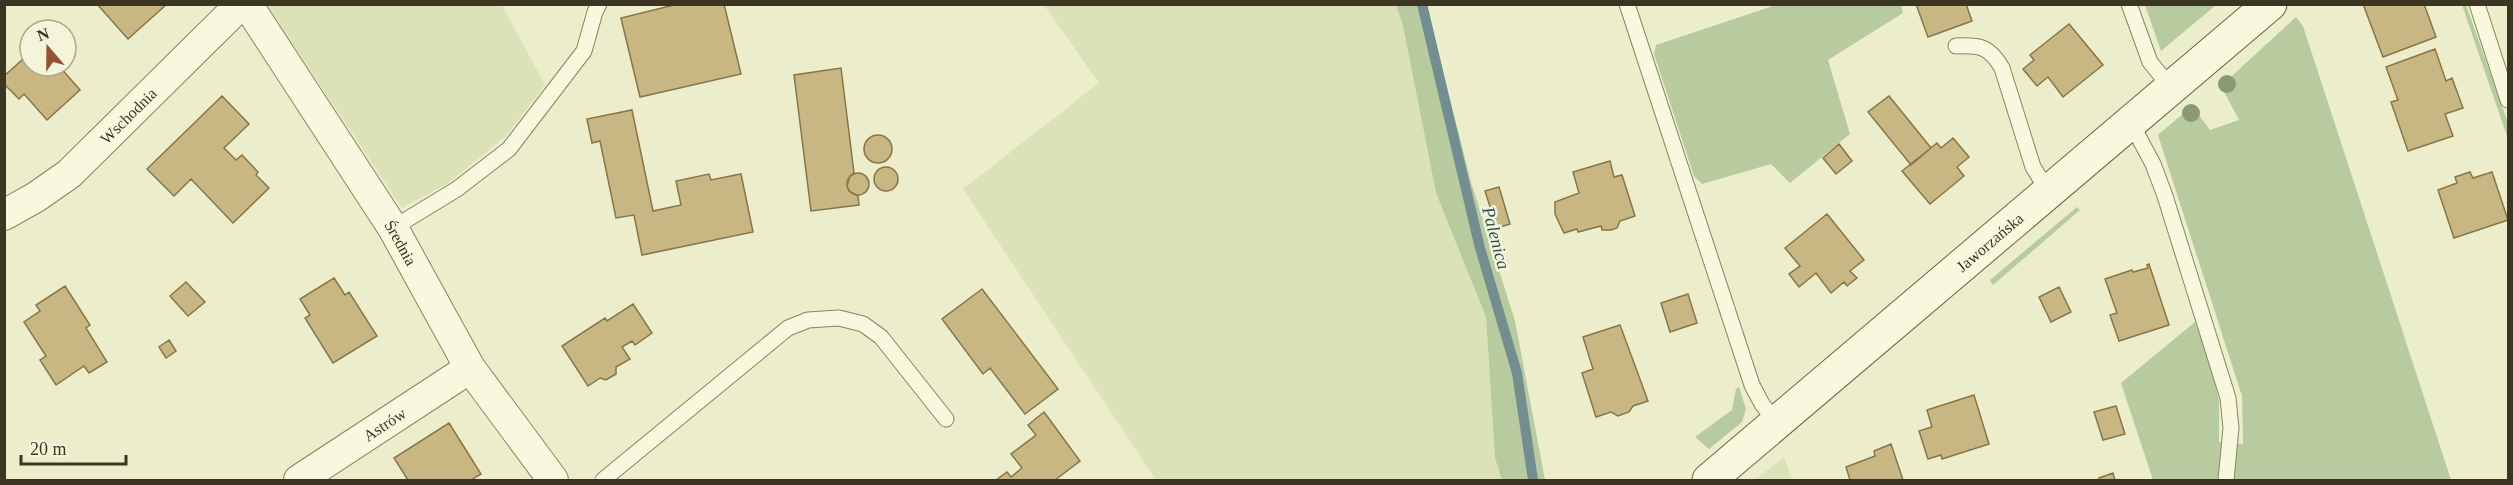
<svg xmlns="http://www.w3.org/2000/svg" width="2513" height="485" font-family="Georgia,serif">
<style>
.farmland{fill:#dbe2b8}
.green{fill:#b7cb9f}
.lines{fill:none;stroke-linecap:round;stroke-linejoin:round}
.stream{stroke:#728e90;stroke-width:10}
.building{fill:#c9b783;stroke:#877647;stroke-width:1.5}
.lane-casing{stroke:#898460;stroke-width:17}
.street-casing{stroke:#898460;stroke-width:32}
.secondary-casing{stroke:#6b6443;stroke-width:35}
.lane{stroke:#f7f8de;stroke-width:15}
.street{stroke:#f7f8de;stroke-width:30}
.secondary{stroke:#f7f8de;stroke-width:33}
.tree{fill:#8b9a72}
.labels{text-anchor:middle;stroke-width:5;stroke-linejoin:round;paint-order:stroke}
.street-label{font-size:16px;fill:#3b3622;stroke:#f3f5da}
.water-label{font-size:18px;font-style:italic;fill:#324f59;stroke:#f3f5da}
</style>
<rect width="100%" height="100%" fill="#ecedcb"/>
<path class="farmland" d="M267,5H502L545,85L506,136L448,183L402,208Z
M1044,5H1396L1403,26L1436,193L1486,317L1495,458L1502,480H1156L963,189L1099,83Z
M1784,457L1792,480H1755Z"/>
<path class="green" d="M1396,5H1426L1471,182L1515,321L1545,480H1502L1495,458L1486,317L1436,193L1403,26Z
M1776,5H1901L1903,13L1828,60L1850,134L1790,183L1771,164L1702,184L1694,176L1654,54L1656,45Z
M2145,5V4L2216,5L2161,51Z
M2462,5H2466L2508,123V139Z
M2296,17L2303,26L2451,480H2153L2121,383L2195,322L2210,363L2219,401V442L2243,444L2242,396L2158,135L2192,106L2210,130L2239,120L2221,86Z
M2077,207L2080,210L1993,285L1990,280Z
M1739,387L1746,409L1742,422L1709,449L1695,437L1732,410L1736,389Z"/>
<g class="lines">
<path class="stream" d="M1422,4L1480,248L1517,373L1533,480"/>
</g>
<path class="building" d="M97,4H167L128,39Z
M678,4H724L741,74L640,97L621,18Z
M1916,4H1966L1972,21L1928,37Z
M2363,4H2424L2436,37L2383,57Z
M2069,24L2103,65L2063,97L2048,77L2037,86L2023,69L2034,60L2030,55Z
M2435,49L2446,81L2452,78L2463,108L2445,114L2453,136L2408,151L2391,102L2398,100L2386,67Z
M30,53V66H59L80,90L47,120L24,94L19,99L4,84V76Z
M841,68L854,173L850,176L847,186L849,191L858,196L859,205L811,211L794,75Z
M222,96L249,124L224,148L236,160L242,155L258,172L256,175L269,188L233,223L191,179L174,196L147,169Z
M1889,96L1931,148L1911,165L1868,112Z
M632,110L653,211L681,205L676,181L709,174L711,180L741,174L753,232L642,255L634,215L616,218L600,141L592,143L587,119Z
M864 149a14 14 0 1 1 28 0a14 14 0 1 1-28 0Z
M1953,138L1969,157L1957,167L1964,176L1930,204L1902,171L1937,143L1941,148Z
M1839,144L1852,161L1836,174L1823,158Z
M1610,161L1614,177L1622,175L1635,216L1620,221L1617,228L1611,230H1602L1601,226L1578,232L1577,229L1564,233L1555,214V202L1579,193L1573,172Z
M874 179a12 12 0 1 1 24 0a12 12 0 1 1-24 0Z
M2470,172L2473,178L2492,172L2508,220L2454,238L2438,190L2457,183L2455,177Z
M847 184a11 11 0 1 1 22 0a11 11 0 1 1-22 0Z
M1499,187L1510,224L1497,228L1485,191Z
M1827,214L1864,260L1850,271L1857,278L1847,286L1844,282L1831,293L1816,273L1799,287L1789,274L1800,266L1785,248Z
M2149,264L2169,325L2119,341L2110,315L2117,313L2105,279L2132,270L2133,272L2148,268L2147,265Z
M334,278L345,295L349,292L377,336L333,363L305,318L310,315L300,299Z
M186,282L205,302L188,316L170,296Z
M65,286L90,325L86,328L107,362L89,373L84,366L56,385L40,360L46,356L24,322L40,311L36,305Z
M2059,287L2071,312L2051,322L2039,297Z
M982,289L1058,389L1025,414L990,368L983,374L942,319Z
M1688,294L1697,323L1670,332L1661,303Z
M633,304L652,333L635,345L632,341L622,347L630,359L616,367V374L606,380L600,378L588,386L562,346L605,318L607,321Z
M1620,325L1648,401L1633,406L1629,412L1618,416L1611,412L1596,417L1582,373L1593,369L1583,337Z
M169,340L176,351L166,358L159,347Z
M1974,395L1989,444L1942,459L1941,455L1928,459L1919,431L1932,427L1927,410Z
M2116,406L2125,434L2103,440L2094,412Z
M1044,412L1080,461L1055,480H996L1007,472L1011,477L1022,468L1011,454L1036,435L1028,425Z
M449,423L481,474L471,480H408L394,458Z
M1891,444L1903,480H1850L1846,467L1875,456L1874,451Z
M2113,473L2115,480H2100L2099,478Z"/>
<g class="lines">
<defs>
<path id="lane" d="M1627,4L1752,385L1762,404L1777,424
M2129,4L2150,62L2171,88
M2477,4L2508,100
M1956,46C1980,45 1989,46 2002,68L2033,167L2048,191
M2130,121L2153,164L2165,196L2228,398L2231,428L2226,480
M393,228L457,189L509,149L584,51L595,12L599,4
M603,480L788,328L808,320L839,318L863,324L881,337L946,419"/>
<g id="street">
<path id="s1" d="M247,4L393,228L470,368L553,480"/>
<path id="s2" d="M4,215L36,197L69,174L241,4"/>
<path id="s3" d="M299,480L470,368"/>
</g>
<g id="secondary">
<path id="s4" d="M1709,480L2270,4"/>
</g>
</defs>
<use href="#lane" class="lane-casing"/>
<use href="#street" class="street-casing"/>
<use href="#secondary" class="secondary-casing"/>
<use href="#lane" class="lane"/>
<use href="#street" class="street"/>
<use href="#secondary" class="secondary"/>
</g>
<g class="tree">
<circle cx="2227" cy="84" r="9"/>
<circle cx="2191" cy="113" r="9"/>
</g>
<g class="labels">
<g class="street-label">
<text dy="6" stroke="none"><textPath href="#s2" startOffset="160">Wschodnia</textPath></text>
<text dy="6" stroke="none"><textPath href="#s1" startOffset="284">Średnia</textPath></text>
<text dy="6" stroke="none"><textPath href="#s4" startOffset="368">Jaworzańska</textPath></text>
<text dy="6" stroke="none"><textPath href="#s3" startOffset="102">Astrów</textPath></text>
</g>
<g class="water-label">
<text transform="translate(1496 238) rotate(75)" y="6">Palenica</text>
</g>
</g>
<rect width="2513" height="485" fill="none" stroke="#3b3622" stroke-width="12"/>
<g transform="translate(48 48) rotate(340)"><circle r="28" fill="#f3f5da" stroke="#a9a990" stroke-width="1.5"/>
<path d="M0-4.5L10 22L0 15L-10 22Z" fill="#955333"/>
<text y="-9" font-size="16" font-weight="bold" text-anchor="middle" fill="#3b3622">N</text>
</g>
<path d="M21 455v9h105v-9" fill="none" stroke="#3b3622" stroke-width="3"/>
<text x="30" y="455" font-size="18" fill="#3b3622" stroke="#f3f5da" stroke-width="4.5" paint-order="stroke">20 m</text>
</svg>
